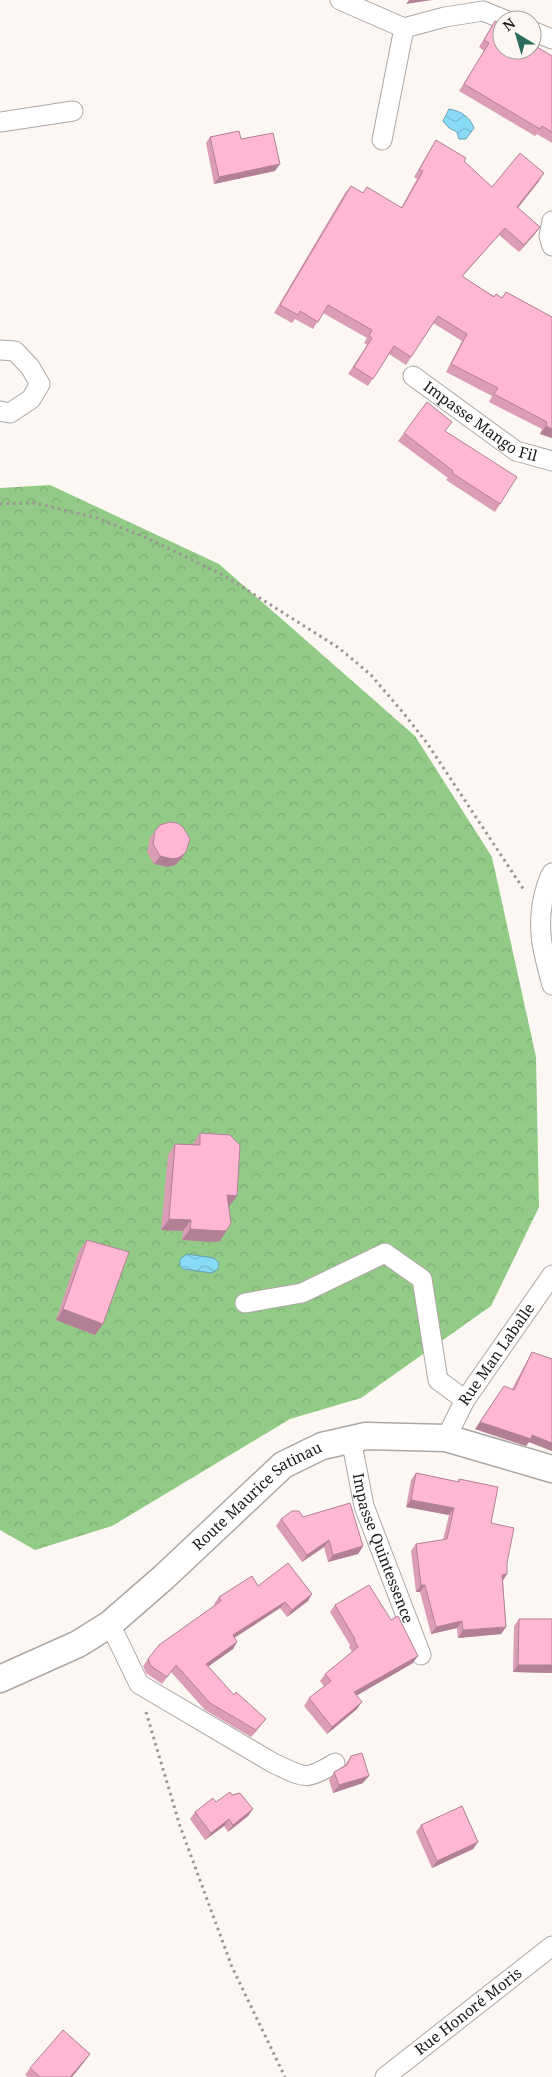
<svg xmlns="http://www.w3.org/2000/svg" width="552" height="2077" font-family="'Noto Serif',serif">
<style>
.forest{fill:url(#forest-crowns)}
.water{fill:url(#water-waves);stroke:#67a1b4}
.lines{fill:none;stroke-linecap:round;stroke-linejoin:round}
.minor-casing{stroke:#aca7a4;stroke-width:21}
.secondary-casing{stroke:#aca7a4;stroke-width:29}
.path{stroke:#9a9693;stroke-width:3;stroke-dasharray:2.5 4;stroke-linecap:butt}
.minor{stroke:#fff;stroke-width:19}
.secondary{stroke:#fff;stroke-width:26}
.wall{fill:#db9db5}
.shaded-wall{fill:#b28094}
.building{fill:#ffb7d3;stroke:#b28094}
.labels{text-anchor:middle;stroke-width:4;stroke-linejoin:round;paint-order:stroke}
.street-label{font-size:15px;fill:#1c1a19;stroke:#fcf7f3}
</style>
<defs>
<pattern id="forest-crowns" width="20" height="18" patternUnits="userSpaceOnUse" patternTransform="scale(1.25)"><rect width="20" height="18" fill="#92cb86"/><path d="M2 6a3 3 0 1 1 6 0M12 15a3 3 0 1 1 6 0" fill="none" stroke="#7dae73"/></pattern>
<pattern id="water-waves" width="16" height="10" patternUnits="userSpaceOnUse" patternTransform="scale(1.25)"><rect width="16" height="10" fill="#87dbf6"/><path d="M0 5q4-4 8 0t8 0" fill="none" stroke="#74bbd2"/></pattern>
</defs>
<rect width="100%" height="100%" fill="#fcf7f3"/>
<path class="forest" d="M50,485L219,564L415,736L492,857L536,1057L539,1207L491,1306L361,1398L290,1419L112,1526L35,1550L0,1530V488Z"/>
<path class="water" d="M449,109C461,111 470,117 474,128L466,139H459L457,132L449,128L443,121Z
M187,1254L214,1258L219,1263L218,1269L212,1273L183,1269L180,1266V1259Z"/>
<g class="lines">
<defs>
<g id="minor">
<path d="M340,0L404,28L445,17L483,11L505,20"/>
<path d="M532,31L552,39"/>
<path d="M0,122L73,111"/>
<path d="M382,140L404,28"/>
<path d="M552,221L549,236L552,246"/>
<path d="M0,350L15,351L30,367L40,384L31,399L10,413L0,411"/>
<path id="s1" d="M413,376L516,451L552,461"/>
<path d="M552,873C548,880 546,887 544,895C536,929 543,952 552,985"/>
<path d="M245,1303L302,1293L385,1253L422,1279L438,1380L465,1400"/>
<path id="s2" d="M446,1438L465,1400L552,1275"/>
<path id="s3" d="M351,1439L364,1506L421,1655"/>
<path d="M110,1624L139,1684L273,1763C304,1777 304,1782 335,1763"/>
<path id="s4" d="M385,2077L552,1946"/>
</g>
<g id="secondary">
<path id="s5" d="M0,1679L78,1644L110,1624L164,1577L283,1465L322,1446L366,1436L446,1438L552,1469"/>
</g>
</defs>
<use href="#minor" class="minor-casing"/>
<use href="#secondary" class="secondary-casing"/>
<path class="path" d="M0,504L35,503L97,518L147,538L225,576L339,648L371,675L405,715L427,743L524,890
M146,1712L180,1826L232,1967L285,2077"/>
<use href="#minor" class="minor"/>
<use href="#secondary" class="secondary"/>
</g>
<path class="wall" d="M495,21L552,56V143L537,134L535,136L459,91L484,51L479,47Z
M210,137L241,139L275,171L214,184L206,143Z
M436,140L464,161L492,187L539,181L518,208L540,227L534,235L519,252L499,235L462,277L494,296L502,298L506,292L552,317V438L540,434L542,429L489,402L492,396L446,372L462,341L433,323L406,365L389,354L368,386L348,374L367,345L364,343L367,338L323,313L313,329L295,319L292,323L274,313L345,193L351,186L363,193L367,187L401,208L417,179L414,177L431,148Z
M446,432L500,504L495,512L446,480L448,478L398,441L404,433Z
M155,831L186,852L180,860L175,865L168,867L154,864L147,852L150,838Z
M200,1133L229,1207L227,1230L220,1241L215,1242L182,1240L183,1231L161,1230L168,1155L175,1144L192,1145Z
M87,1240L103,1324L95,1335L56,1320L79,1251Z
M532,1352L552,1359V1451L529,1442L526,1446L475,1429L504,1386L512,1389L528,1359Z
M416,1473L457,1482L459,1479L491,1523L507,1563V1574L503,1581L506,1627L501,1634L458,1638L457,1628L431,1634L420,1592H416L411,1551L416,1544L443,1540L449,1515L406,1507L411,1480Z
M303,1517L363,1546L358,1554L328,1562L324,1547L302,1562L276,1526L281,1519Z
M258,1586L312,1594L308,1601L287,1617L280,1608L234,1638L237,1642L233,1649L208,1666L261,1725L251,1737L205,1710L171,1672L162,1684L146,1673L143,1666L148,1659L215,1605L214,1604L219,1597Z
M335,1605L413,1663L357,1695V1709L327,1734L304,1706L309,1698L324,1686L320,1681L325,1674L352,1652L349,1647L350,1645L330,1612Z
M519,1619H552V1673L513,1672L514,1626Z
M351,1756L363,1783L333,1793L329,1780L334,1772L345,1765Z
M232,1795L253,1809L248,1816L228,1832L224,1826L205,1840L190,1819L195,1812Z
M421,1825L478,1842L473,1849L432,1868L416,1832Z
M90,2054L72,2077H28L25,2075L30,2068Z"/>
<path class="shaded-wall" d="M409,0H432L406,4Z
M280,164L275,171L214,184L219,177Z
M544,173L539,181L512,215L517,207Z
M540,227L534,235L519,252L524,245Z
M546,426L552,429V438L540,434Z
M186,852L180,860L175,865L168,867L154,864L160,856Z
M227,1195L237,1196L229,1207H219Z
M169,1219L191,1220L183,1231L161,1230Z
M190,1229L227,1230L220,1241L215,1242L182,1240Z
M63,1309L103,1324L95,1335L56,1320Z
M480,1422L532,1435L552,1443V1451L529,1442L526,1446L475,1429Z
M411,1500L454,1508L449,1515L406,1507Z
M329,1540L324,1547L302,1562L307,1555Z
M363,1546L358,1554L328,1562L333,1555Z
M507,1574L502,1581V1575Z
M421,1585H425L420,1592H416Z
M312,1594L308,1601L287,1617L292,1610Z
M285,1602L280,1608L228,1642L233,1635Z
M462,1621L457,1628L431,1634L436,1627Z
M506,1627L501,1634L458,1638L463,1630Z
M237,1642L233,1649L202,1671L206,1664Z
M418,1656L413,1663L349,1700L354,1692Z
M518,1665H552V1673L513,1672Z
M362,1702L357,1709L327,1734L332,1727Z
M266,1719L251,1737L256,1730Z
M369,1776L363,1783L333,1793L339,1785Z
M253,1809L248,1816L228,1832L233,1825Z
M229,1819L224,1826L205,1840L211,1833Z
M478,1842L473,1849L432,1868L437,1861Z
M90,2054L85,2061L72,2077H70Z"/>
<path class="building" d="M495,21L502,25V50H532V44L552,56V132L542,126L540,129L464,84L489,43L484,40Z
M239,131L241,139L273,133L280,164L219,177L210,137Z
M436,140L466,158L464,161L492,187L520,153L544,173L517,207L540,227L524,245L505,228L462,276L494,297L496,294L502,298L506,292L552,317V429L546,426L547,422L494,394L498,388L451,364L467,334L438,316L411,357L394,346L373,379L354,367L372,338L369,336L372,330L328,305L318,322L300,311L298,315L280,305L351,186L363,193L367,187L402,208L423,171L419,170Z
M427,402L452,422L445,431L517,477L500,504L452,473L453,471L404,433Z
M170,822L177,823L183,827L190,839L186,852L180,857L173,859L160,856L153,844L155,831L160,825Z
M200,1133L230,1135L240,1145L237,1196L227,1195L231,1223L227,1230L223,1231L190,1229L191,1220L169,1219L175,1144L200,1145Z
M87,1240L129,1252L103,1324L63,1309Z
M532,1352L552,1359V1443L532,1435L531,1439L480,1422L504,1386L514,1390Z
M416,1473L459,1482V1479L498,1487L491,1523L514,1528L507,1563V1574L502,1575L506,1627L463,1630L462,1621L436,1627L425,1585H421L416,1544L447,1539L454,1508L411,1500Z
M350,1503L363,1546L333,1555L329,1540L307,1555L281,1519L292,1511H299L303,1517Z
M288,1563L312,1594L292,1610L285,1602L250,1624L233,1635L237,1642L206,1664L234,1695L236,1692L266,1719L256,1730L210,1703L176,1665L167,1677L151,1666L148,1659L159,1645L221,1601L219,1597L252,1576L258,1586Z
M369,1585L391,1620L398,1616L418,1656L354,1692L362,1702L332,1727L309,1698L331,1681L325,1674L358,1647L354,1640L355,1639L335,1605Z
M519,1619H552V1665H518Z
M362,1753L369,1776L339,1785L334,1772L347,1765L351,1756Z
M230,1792L232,1795L240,1793L253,1809L233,1825L229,1819L211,1833L195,1812L213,1798L216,1802Z
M462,1806L478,1842L437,1861L421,1825Z
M63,2030L90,2054L70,2077H40L30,2068Z"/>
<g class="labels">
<g class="street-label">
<text dy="5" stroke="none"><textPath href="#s1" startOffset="82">Impasse Mango Fil</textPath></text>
<text dy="5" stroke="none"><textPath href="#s2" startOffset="98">Rue Man Laballe</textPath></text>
<text dy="5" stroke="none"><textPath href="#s5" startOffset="319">Route Maurice Satinau</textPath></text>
<text dy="5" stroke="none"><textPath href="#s3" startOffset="114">Impasse Quintessence</textPath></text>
<text dy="5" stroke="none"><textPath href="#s4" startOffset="106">Rue Honoré Moris</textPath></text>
</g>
</g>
<g transform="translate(517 35) rotate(322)"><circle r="24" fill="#fcf7f3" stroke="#a29f9c"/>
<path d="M0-4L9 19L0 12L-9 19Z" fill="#2a6b5b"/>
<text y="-8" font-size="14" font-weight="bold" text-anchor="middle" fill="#1c1a19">N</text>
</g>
</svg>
